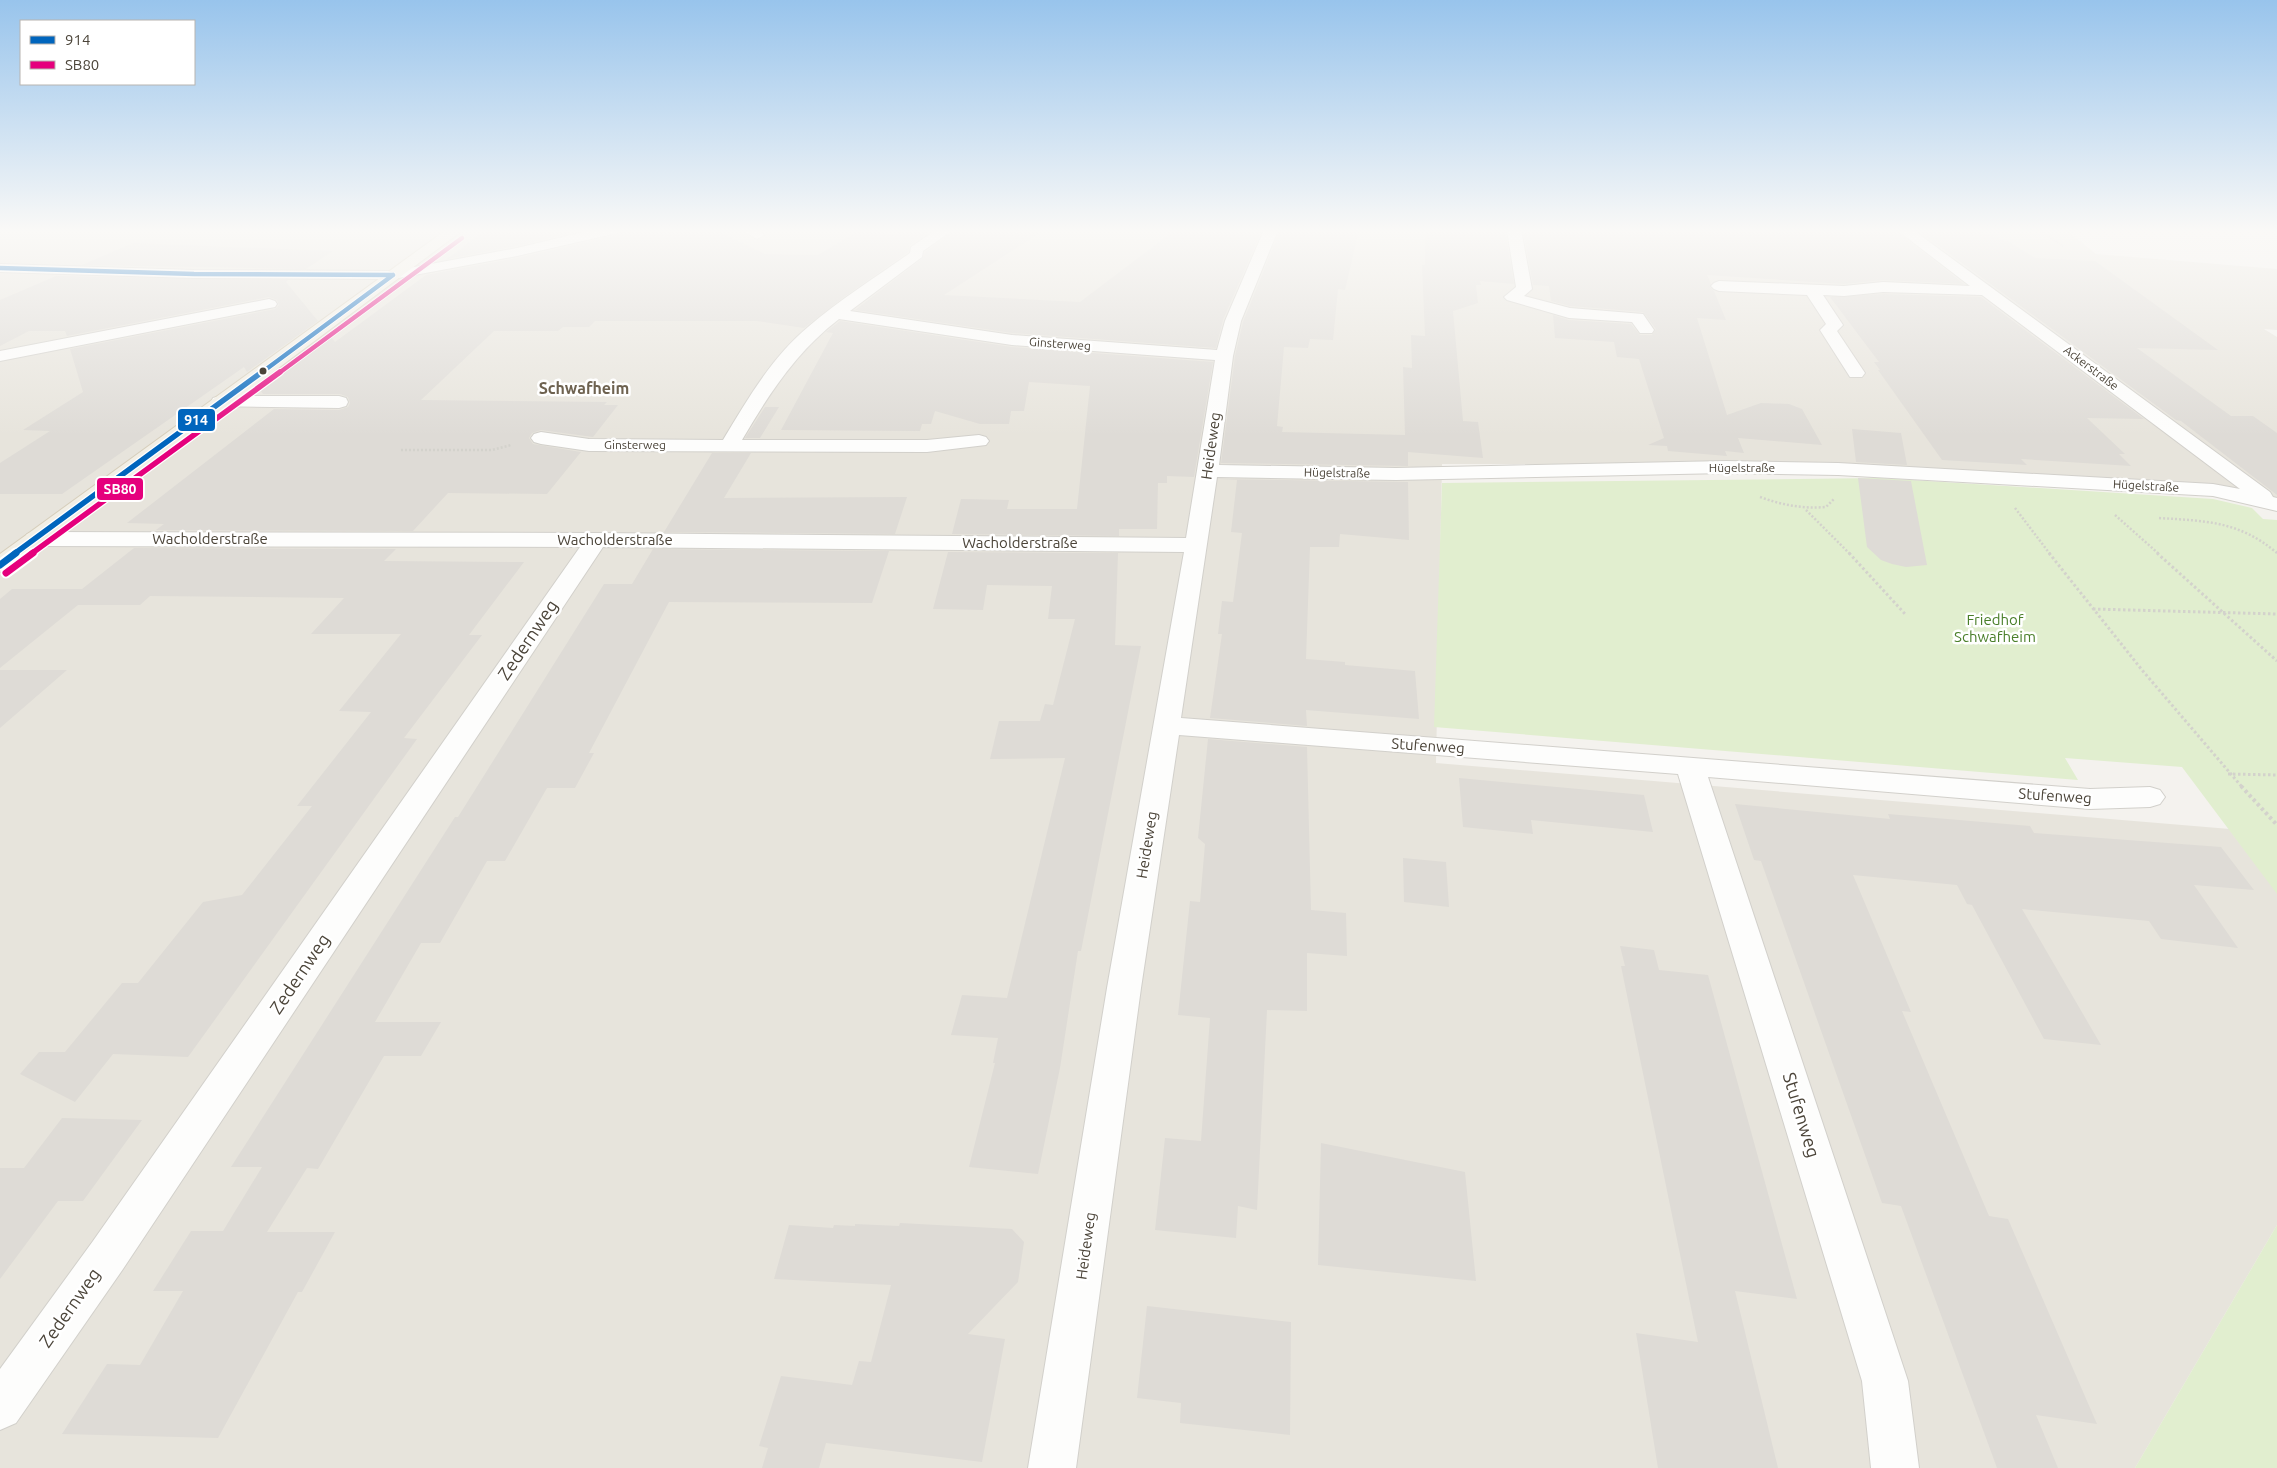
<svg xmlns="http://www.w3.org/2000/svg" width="2277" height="1468" font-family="Ubuntu,sans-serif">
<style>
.residential{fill:#e7e4dc}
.green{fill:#e1eecf}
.building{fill:#dedbd6}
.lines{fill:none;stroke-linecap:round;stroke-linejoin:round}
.minor-casing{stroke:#d2d0cb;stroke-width:2}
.major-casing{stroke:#d6cebb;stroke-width:2}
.path-far3{stroke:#d3d2cc;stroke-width:2;stroke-dasharray:1 1;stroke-linecap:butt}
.path-far2{stroke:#d3d2cc;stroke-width:2.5;stroke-dasharray:2 2;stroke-linecap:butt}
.path-far1{stroke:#d3d2cc;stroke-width:3;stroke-dasharray:2.5 2.5;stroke-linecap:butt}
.path{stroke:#d3d2cc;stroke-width:4;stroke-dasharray:3 3;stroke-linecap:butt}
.minor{fill:#fdfdfc;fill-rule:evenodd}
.major{fill:#f2efe6;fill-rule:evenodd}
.bus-1-far2-casing{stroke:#fff;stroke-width:6}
.bus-1-far1-casing{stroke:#fff;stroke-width:8}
.bus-1-casing{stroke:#fff;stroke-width:11}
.bus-2-far2-casing{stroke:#fff;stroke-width:6}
.bus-2-far1-casing{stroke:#fff;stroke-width:8}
.bus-2-casing{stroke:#fff;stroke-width:11}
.bus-1-far2{stroke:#0065bd;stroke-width:4.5}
.bus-1-far1{stroke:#0065bd;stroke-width:5.5}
.bus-1{stroke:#0065bd;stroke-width:7}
.bus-2-far2{stroke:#e5007d;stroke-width:4.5}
.bus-2-far1{stroke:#e5007d;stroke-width:5.5}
.bus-2{stroke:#e5007d;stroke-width:7}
.bus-dot{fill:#4b4439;stroke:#fff;stroke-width:2}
.labels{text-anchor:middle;stroke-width:5;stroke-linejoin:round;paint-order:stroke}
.far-street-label{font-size:12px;fill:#4b4439;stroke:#fff}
.street-label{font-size:15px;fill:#4b4439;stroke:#fff}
.park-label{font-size:15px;fill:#4a7f2a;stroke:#fff}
.far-district-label{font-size:16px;font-weight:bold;fill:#6e6250;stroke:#fff}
.near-street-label{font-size:18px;fill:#4b4439;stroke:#fff}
.line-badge{stroke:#fff;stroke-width:2}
.badge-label{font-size:14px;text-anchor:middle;font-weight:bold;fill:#fff}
</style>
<rect width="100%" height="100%" fill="#f4f2ee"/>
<path class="residential" d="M0,230H2066L2096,254L2277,269V330L2264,329L2277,337V499L1835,464H1442L1436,763L2230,829L2277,893V1225L2135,1468H0Z"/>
<path class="green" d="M1879,478L2213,499L2252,508L2263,519L2277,520V894L2182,767L2065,758L2078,780L1434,727L1442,483Z
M2277,1225V1468H2135Z"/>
<path class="building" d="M485,230H582L517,246L447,259Z
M621,230H716L765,254L818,255L858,231L897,235V230H932L910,245L908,252L844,297L804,328L757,321H595L589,327H563L558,331H494L421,400L607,402L604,405H618L593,437L541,430L532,433L529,438L533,444L581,452L547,494L448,493L413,531L156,530L164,524L127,523L274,409L339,410L348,407L350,403L348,397L340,394H263L257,386L328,333L335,342L426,275L517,258L617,235Z
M955,230H1044L944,295L1080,302L1175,230H1262L1223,320L1216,348L1012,333L855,310L923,258L925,252Z
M1280,230H1359L1345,290L1338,289L1333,340L1310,339L1308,348L1284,347L1277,426L1283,427L1282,432L1405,435L1403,367L1412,368L1411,335L1425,336L1422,265H1425V230H1505L1514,284L1480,281L1481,285H1476L1478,303L1453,311L1463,421L1478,422L1483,458L1408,452V466L1221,463L1235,356L1243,322Z
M1523,230H1895L1964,284L1883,280L1844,284L1707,275L1711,284L1710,287L1714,291L1726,320L1697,318L1727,415L1761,403L1789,404L1802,409L1822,445L1738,438L1744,453L1725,451L1727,456L1668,451L1667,446L1648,445L1664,438L1639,359L1617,357L1614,342L1555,338L1553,315L1569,320L1631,324L1640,335H1652L1656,329L1643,312L1570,306L1551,301L1549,286L1533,285Z
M1917,230H1978L1985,235H1994L2003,241H2008L2035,258L2095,261L2218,350L2137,348L2231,416H2253L2277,433V495L2181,421L2176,420Z
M133,243L333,251L306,269L82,265Z
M56,276L288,280L286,282L318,321L247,372L244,367L62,494H0V463L50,431L23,430L83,392L70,349L275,309L279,305L277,300L269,297L67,336L65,331H29L0,346V300Z
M1883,294L1981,297L2144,419L2087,418L2125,454H2119L2131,466L2021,459L2027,465L1942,460L1878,370H1880L1874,362H1879L1830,297Z
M840,321L1012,347L1213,362L1194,477L1167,476V483H1158L1157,529H1119V536L952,534L961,499L1009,500L1007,509H1077L1090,386L1029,382L1024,411H1011L1009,424H980L935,411L931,424H922L920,431L781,430L833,333L826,332Z
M765,407H779L760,438H745Z
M1852,429L1901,433L1907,465L1856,462Z
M712,453H751L724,498L907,497L895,534L664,532Z
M1858,478L1911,481L1927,565L1906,567L1892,564L1881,560L1867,547Z
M1219,479L1408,482L1409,540L1340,534L1339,547H1310L1306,659L1345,662V665L1415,671L1419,719L1306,710L1307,726L1210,718L1222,634H1218L1222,601L1233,602L1242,533L1231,532L1237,480Z
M134,548L396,549L384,561L524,562L469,635H482L404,738L417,739L188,1057L113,1054L75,1102L20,1074L39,1052H65L122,983H138L203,902L242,895L312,806H297L371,712L339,711L401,634H311L344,598L150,596L140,605H78L0,668V599L12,589H82Z
M653,549L889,551L872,603L669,602L589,753H594L575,788H547L505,861H487L440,943H421L375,1022H441L421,1056H384L318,1169L307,1168L267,1232H335L302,1292H298L218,1438L62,1434L107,1364L140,1365L183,1291H153L191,1231H223L262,1167H231L455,817H458L604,584H632Z
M948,552L1118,553L1115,645L1141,646L1081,951H1078L1060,1068L1038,1174L969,1167L995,1063H993L998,1038L951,1035L962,995L1007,998L1065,758L990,759L999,721H1040L1045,704L1053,705L1075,619H1048L1052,586L987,585L983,610L933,609Z
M0,670H67L0,728Z
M1208,739L1307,747L1311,910L1346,913L1347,956L1307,953V1011L1267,1010L1257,1210L1238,1206L1236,1238L1155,1230L1165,1138L1201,1141L1210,1018L1178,1015L1190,901L1200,902L1205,844L1198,838Z
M1459,778L1644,795L1653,832L1531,820L1533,834L1463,827Z
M1735,804L1890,819L1888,814L2030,826L2034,833L2221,847L2254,890L2194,885L2238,948L2161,939L2149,921L2022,909L2101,1045L2044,1039L1972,905L1967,904L1957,885L1853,875L1911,1012L1902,1011L1989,1216L2008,1219L2097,1424L2036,1415L2058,1468H1997L1901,1206L1882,1203L1761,861L1754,860Z
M1403,858L1446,862L1449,907L1404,902Z
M1620,946L1654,950L1659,970L1708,975L1797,1299L1735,1291L1778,1468H1658L1636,1333L1698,1342L1621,966H1625Z
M62,1118L142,1120L83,1201H58L0,1279V1168H24Z
M1321,1143L1465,1172L1476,1281L1318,1265Z
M900,1223L1012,1229L1024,1242L1018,1282L968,1334L1005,1339L982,1462L826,1443L819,1468H762L768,1448L759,1446L781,1376L852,1385L859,1361L871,1362L891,1285L774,1279L789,1225L833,1228L834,1225L855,1226V1224L899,1226Z
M1147,1306L1291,1322L1290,1435L1180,1423L1181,1403L1137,1398Z"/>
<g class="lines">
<defs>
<path id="minor" d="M592,230H619L617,233L517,256L393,279L194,278L0,272V264L194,270L393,271L517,248Z
M742,230H759L764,235L757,239Z
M936,230H953L923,251L922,257L850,311L1012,335L1217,350L1225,321L1264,230H1278L1241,321L1233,356L1219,465L1396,468L1726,461L1838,463L2213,484L2240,489L1982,295L1883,292L1844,296L1823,295L1843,325L1837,331L1865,373L1862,377H1850L1820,330L1826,324L1807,295L1719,291L1714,289L1711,286L1714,283L1719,281L1844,286L1883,282L1970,286L1897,230H1913L2270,492L2273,497L2277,498V511L2213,496L1838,475L1726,473L1396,480L1217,477L1181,718L2090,789L2150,787L2160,790L2165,797L2160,804L2150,807L2090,809L1708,777L1908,1381L1919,1468H1871L1862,1381L1678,774L1179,735L1141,988L1076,1468H1028L1107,988L1184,552L603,547L123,1269L16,1423L0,1430V1369L93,1241L580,547L35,546L27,544L24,539L27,534L35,532L596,533L1186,538L1215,360L1012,345L839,319C796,352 769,394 742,440H927L979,435L986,437L989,441L986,445L927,452L589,451L541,444L534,442L531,438L534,434L541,432L589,439L723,440C747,400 771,358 808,327C839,300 876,277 910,253L911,247Z
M1507,230H1521L1532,289L1524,296L1570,308L1643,314L1654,330L1652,333H1640L1632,322L1569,318L1507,300L1504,297L1516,287Z
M269,299L275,301L277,304L275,307L0,361V351Z
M220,396H339L346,398L348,402L346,406L339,408L213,406L211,402L213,398Z"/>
<path id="major" d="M446,230H463L8,570L0,572V554Z"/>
</defs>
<use href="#minor" class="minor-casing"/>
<use href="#major" class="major-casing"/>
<path class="path-far3" d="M2039,230L2063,246"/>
<path class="path-far2" d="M401,450H492L511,445
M1760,497C1782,505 1803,509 1826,507L1835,498
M2015,508L2050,554
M1806,510L1850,554
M2115,515L2159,554
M2159,518C2206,521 2239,521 2277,553"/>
<path class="path-far1" d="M1849,553L1906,615
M2049,553L2142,670L2242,787
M2157,553L2277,661
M2093,609L2277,614
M2228,774L2277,775"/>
<path class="path" d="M2241,786L2277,825"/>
<use href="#minor" class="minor"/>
<use href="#major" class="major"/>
<defs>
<path id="bus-1-far2" d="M0,268L194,274L393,275
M261,373L393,275"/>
<path id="bus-1-far1" d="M14,554L262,372"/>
<path id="bus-1" d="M0,565L16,553"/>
<path id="bus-2-far2" d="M279,373L462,238"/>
<path id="bus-2-far1" d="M31,554L280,372"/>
<path id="bus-2" d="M6,573L33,553"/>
</defs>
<use href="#bus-1-far2" class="bus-1-far2-casing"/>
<use href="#bus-1-far1" class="bus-1-far1-casing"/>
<use href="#bus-1" class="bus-1-casing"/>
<use href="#bus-2-far2" class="bus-2-far2-casing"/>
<use href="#bus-2-far1" class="bus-2-far1-casing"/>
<use href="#bus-2" class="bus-2-casing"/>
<use href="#bus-1-far2" class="bus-1-far2"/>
<use href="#bus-1-far1" class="bus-1-far1"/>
<use href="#bus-1" class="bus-1"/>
<use href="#bus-2-far2" class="bus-2-far2"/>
<use href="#bus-2-far1" class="bus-2-far1"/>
<use href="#bus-2" class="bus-2"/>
</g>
<linearGradient id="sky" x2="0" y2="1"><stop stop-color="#98c4ec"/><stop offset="0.53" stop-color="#faf9f7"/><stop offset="1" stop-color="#faf9f7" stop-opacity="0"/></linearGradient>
<rect width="2277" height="436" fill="url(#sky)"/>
<circle class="bus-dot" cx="263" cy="371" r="4.5"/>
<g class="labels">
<g class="far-street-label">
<text transform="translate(1060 344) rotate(4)" y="4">Ginsterweg</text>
<text transform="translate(2091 368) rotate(37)" y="4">Ackerstraße</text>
<text x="635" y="449">Ginsterweg</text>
<text x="1742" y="472">Hügelstraße</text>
<text transform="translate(1337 473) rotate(1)" y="4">Hügelstraße</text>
<text transform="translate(2146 486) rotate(3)" y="4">Hügelstraße</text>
</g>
<g class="street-label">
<text transform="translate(1211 446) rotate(-82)" y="5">Heideweg</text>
<text x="210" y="544">Wacholderstraße</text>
<text x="615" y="545">Wacholderstraße</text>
<text x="1020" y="548">Wacholderstraße</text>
<text transform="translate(1428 746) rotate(4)" y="5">Stufenweg</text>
<text transform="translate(2055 796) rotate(4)" y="5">Stufenweg</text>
<text transform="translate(1147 845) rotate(-81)" y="5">Heideweg</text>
<text transform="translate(1086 1246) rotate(-82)" y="5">Heideweg</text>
</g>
<g class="park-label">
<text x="1995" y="625">Friedhof<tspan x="1995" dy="17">Schwafheim</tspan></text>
</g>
<g class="far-district-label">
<text x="584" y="394">Schwafheim</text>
</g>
<g class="near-street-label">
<text transform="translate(528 640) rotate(-56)" y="6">Zedernweg</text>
<text transform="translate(300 974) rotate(-56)" y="6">Zedernweg</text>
<text transform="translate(1801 1115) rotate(73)" y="6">Stufenweg</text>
<text transform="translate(70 1308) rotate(-55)" y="6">Zedernweg</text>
</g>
</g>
<g class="line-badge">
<rect x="177" y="408" width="39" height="24" rx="5" fill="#0065bd"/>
<rect x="96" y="477" width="48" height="24" rx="5" fill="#e5007d"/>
</g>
<g class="badge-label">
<text x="196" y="425">914</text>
<text x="120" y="494">SB80</text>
</g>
<rect x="20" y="20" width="175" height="65" fill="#ffffff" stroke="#b7b4b0"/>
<rect x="30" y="36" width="25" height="8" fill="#0065bd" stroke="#b7b4b0"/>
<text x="65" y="45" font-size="15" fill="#4b4439">914</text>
<rect x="30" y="61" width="25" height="8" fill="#e5007d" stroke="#b7b4b0"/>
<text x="65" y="70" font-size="15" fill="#4b4439">SB80</text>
</svg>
